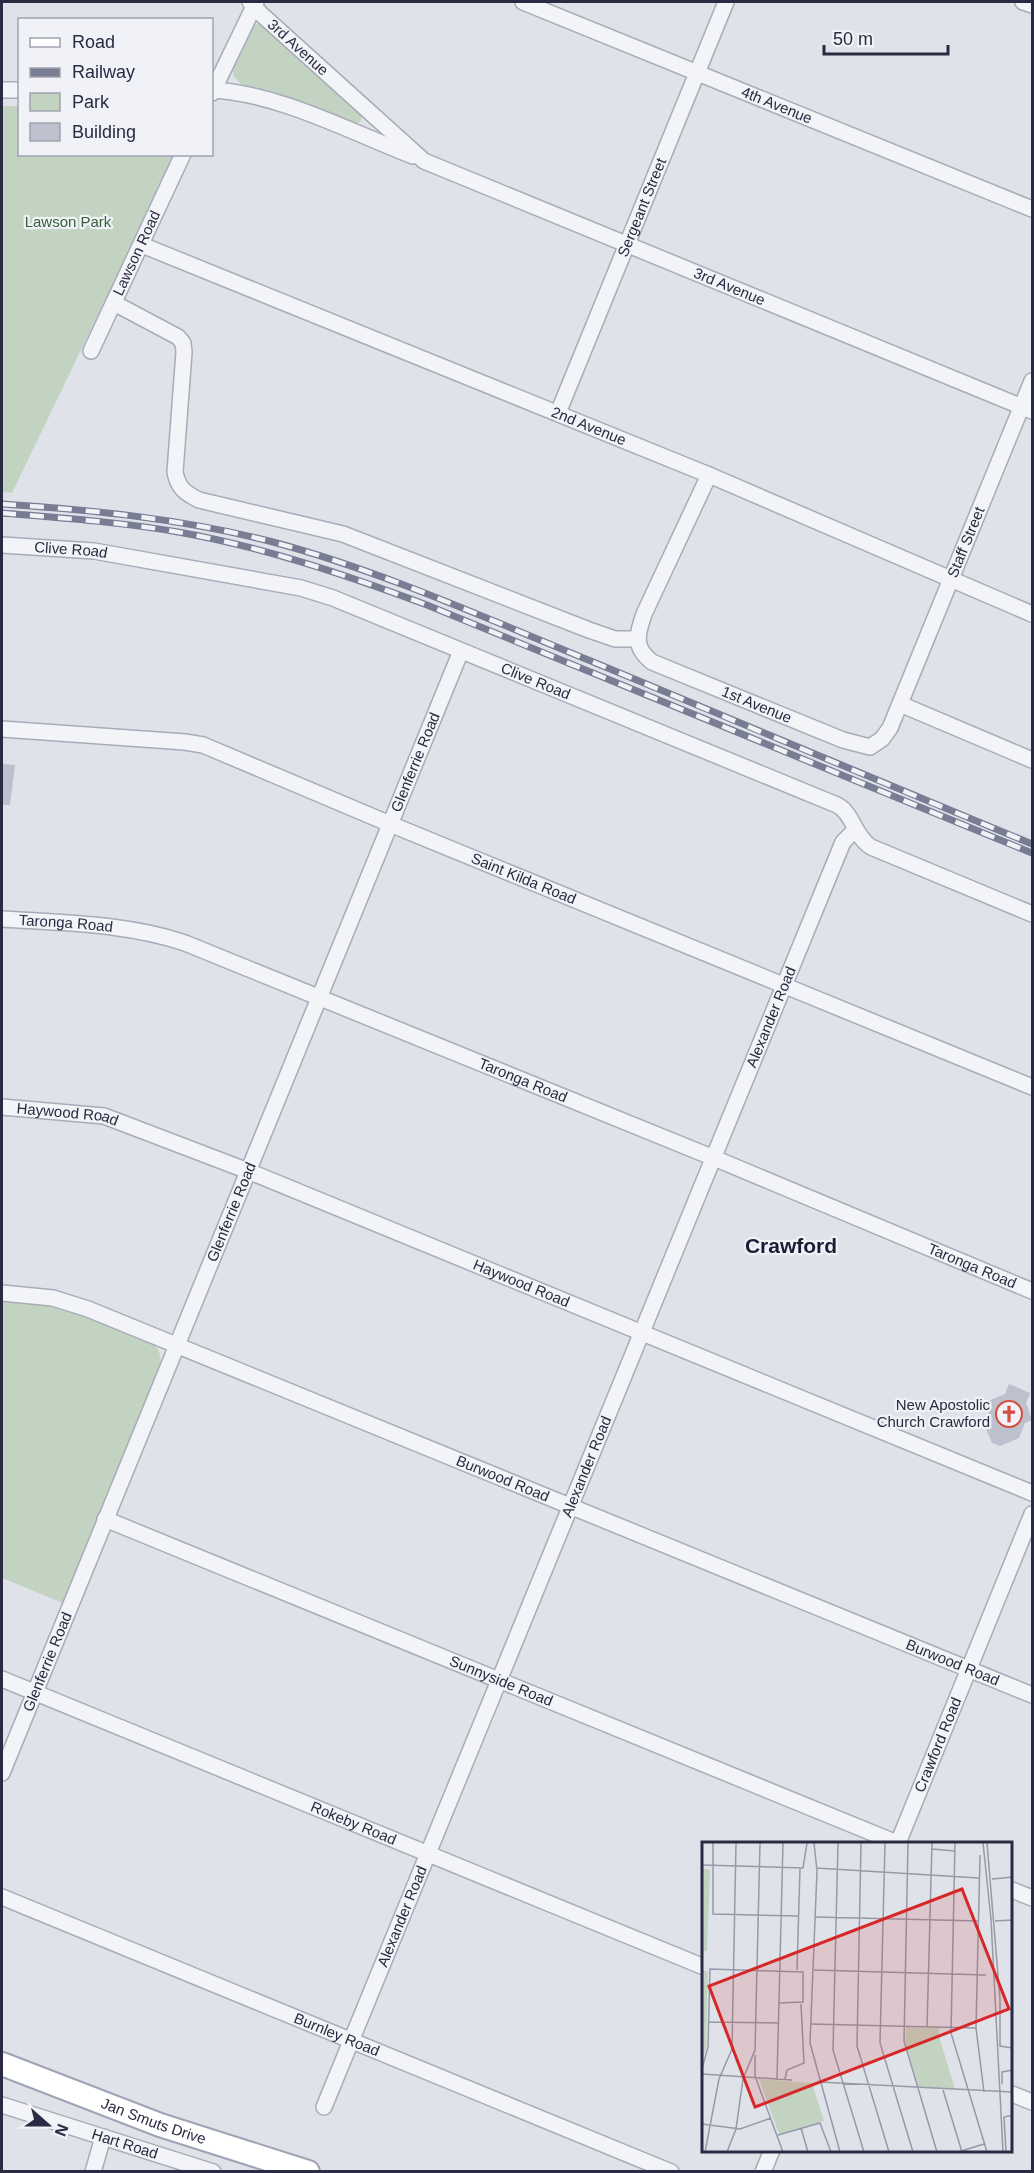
<svg xmlns="http://www.w3.org/2000/svg" width="1034" height="2173" font-family="Arial,sans-serif">
<style>
.green{fill:#c2d4c1}
.building{fill:#bdc0cd}
.lines{fill:none;stroke-linecap:round;stroke-linejoin:round}
.street-casing{stroke:#a9abb8;stroke-width:18}
.primary-casing{stroke:#9fa3b6;stroke-width:26}
.street{stroke:#f3f4f8;stroke-width:15}
.primary{stroke:#fff;stroke-width:22}
.rail-casing{stroke:#797d94;stroke-width:7}
.rail{stroke:#f0f2f7;stroke-width:4.5;stroke-dasharray:14;stroke-linecap:butt}
.labels{text-anchor:middle;stroke-width:4.5;stroke-linejoin:round;paint-order:stroke}
.street-label{font-size:15px;fill:#282b42;stroke:#f0f2f7}
.park-label{font-size:15px;fill:#355f37;stroke:#f0f2f7}
.poi-label{font-size:15px;fill:#282b42;stroke:#f0f2f7;text-anchor:end}
.district-label{font-size:21px;font-weight:bold;fill:#1a1d33;stroke:#f0f2f7}
.inset-road{fill:none;stroke:#9699a7;stroke-width:1.5}
.view{fill:#d62828;fill-opacity:0.15;stroke:#d62828;stroke-width:3}
.inset-edge{fill:none;stroke:#282b42;stroke-width:3}
</style>
<rect width="100%" height="100%" fill="#e0e2ea"/>
<path class="green" d="M256,24L262,25L361,114V121L356,124H352L280,94L242,85L234,77L232,69L252,28Z
M2,106H19L20,154L175,155L12,493L2,492Z
M2,1301L53,1305L76,1312L149,1341C158,1347 162,1354 160,1365L63,1603L2,1578Z"/>
<path class="building" d="M2,764L15,765L10,805H2Z
M1009,1384L1030,1393L1026,1403L1032,1420L1025,1423L1019,1438L1000,1446L992,1443L984,1424L991,1407L988,1401L1005,1394Z"/>
<g class="lines">
<defs>
<g id="street">
<path id="s1" d="M250,2L261,14L424,161L1032,411"/>
<path id="s2" d="M523,2L1032,209"/>
<path d="M1023,2L1032,5"/>
<path d="M2,90H20"/>
<path d="M212,90C278,93 351,132 413,156"/>
<path d="M212,93L256,2"/>
<path id="s3" d="M142,245L709,475L1032,614"/>
<path d="M114,303L178,337L183,343L184,352L175,472C178,488 185,493 199,500L343,534L589,630L615,639H638"/>
<path id="s4" d="M91,351L183,154"/>
<path id="s5" d="M558,413L726,2"/>
<path id="s6" d="M709,475L644,614C637,635 633,647 652,662L843,740L870,747L882,739L890,728L1032,381"/>
<path id="s7" d="M2,545L94,551L301,588L333,598L837,805C853,813 854,836 871,847L1032,914"/>
<path d="M900,704L1032,760"/>
<path id="s8" d="M2,729L185,742L203,745L390,824L1032,1087"/>
<path id="s9" d="M2,919C62,923 126,923 185,943L714,1158L1032,1291"/>
<path id="s10" d="M2,1107L104,1116L248,1171L1032,1493"/>
<path id="s11" d="M2,1293L53,1298L88,1309L1032,1695"/>
<path id="s12" d="M105,1519L897,1843"/>
<path id="s13" d="M2,1679L704,1967"/>
<path id="s14" d="M2,1773L461,651"/>
<path id="s15" d="M898,1843L1032,1514"/>
<path d="M1012,1890L1032,1898"/>
<path id="s16" d="M2,1897L671,2172"/>
<path d="M1012,2094L1032,2102"/>
<path id="s17" d="M2,2105L213,2172"/>
<path id="s18" d="M324,2107L843,842L855,830"/>
<path d="M93,2172L103,2137"/>
<path d="M763,2172L772,2150"/>
</g>
<g id="primary">
<path id="s19" d="M2,2064L160,2125L308,2172"/>
</g>
</defs>
<use href="#street" class="street-casing"/>
<use href="#primary" class="primary-casing"/>
<use href="#street" class="street"/>
<use href="#primary" class="primary"/>
<defs>
<path id="rail" d="M2,504C93,510 184,519 273,542C381,571 483,617 586,659C735,721 884,783 1032,844
M2,513C61,518 120,522 178,532C264,547 346,575 427,605L1032,853"/>
</defs>
<use href="#rail" class="rail-casing"/>
<use href="#rail" class="rail"/>
</g>
<defs>
<symbol id="church-ring" viewBox="-11 -11 22 22"><circle r="9.5" fill="#f0f2f7" stroke="#d44d40" stroke-width="1.5"/><path d="M-1.2-6h2.4v3.5h3.3v2.4h-3.3V6h-2.4V-.1h-3.3v-2.4h3.3Z" fill="#d44d40"/></symbol>
</defs>
<g fill-rule="evenodd">
<use href="#church-ring" x="994" y="1399" width="30" height="30"/>
</g>
<g class="labels">
<g class="street-label">
<text dy="5" stroke="none"><textPath href="#s1" startOffset="66">3rd Avenue</textPath></text>
<text dy="5" stroke="none"><textPath href="#s2" startOffset="274">4th Avenue</textPath></text>
<text dy="5" stroke="none"><textPath href="#s5" startOffset="222">Sergeant Street</textPath></text>
<text dy="5" stroke="none"><textPath href="#s4" startOffset="108">Lawson Road</textPath></text>
<text dy="5" stroke="none"><textPath href="#s1" startOffset="566">3rd Avenue</textPath></text>
<text dy="5" stroke="none"><textPath href="#s3" startOffset="482">2nd Avenue</textPath></text>
<text dy="5" stroke="none"><textPath href="#s6" startOffset="670">Staff Street</textPath></text>
<text dy="5" stroke="none"><textPath href="#s7" startOffset="69">Clive Road</textPath></text>
<text dy="5" stroke="none"><textPath href="#s7" startOffset="555">Clive Road</textPath></text>
<text dy="5" stroke="none"><textPath href="#s6" startOffset="320">1st Avenue</textPath></text>
<text dy="5" stroke="none"><textPath href="#s14" startOffset="1092">Glenferrie Road</textPath></text>
<text dy="5" stroke="none"><textPath href="#s8" startOffset="549">Saint Kilda Road</textPath></text>
<text dy="5" stroke="none"><textPath href="#s9" startOffset="64">Taronga Road</textPath></text>
<text dy="5" stroke="none"><textPath href="#s18" startOffset="1178">Alexander Road</textPath></text>
<text dy="5" stroke="none"><textPath href="#s9" startOffset="550">Taronga Road</textPath></text>
<text dy="5" stroke="none"><textPath href="#s10" startOffset="66">Haywood Road</textPath></text>
<text dy="5" stroke="none"><textPath href="#s14" startOffset="606">Glenferrie Road</textPath></text>
<text dy="5" stroke="none"><textPath href="#s9" startOffset="1036">Taronga Road</textPath></text>
<text dy="5" stroke="none"><textPath href="#s10" startOffset="552">Haywood Road</textPath></text>
<text dy="5" stroke="none"><textPath href="#s18" startOffset="692">Alexander Road</textPath></text>
<text dy="5" stroke="none"><textPath href="#s11" startOffset="536">Burwood Road</textPath></text>
<text dy="5" stroke="none"><textPath href="#s14" startOffset="120">Glenferrie Road</textPath></text>
<text dy="5" stroke="none"><textPath href="#s11" startOffset="1022">Burwood Road</textPath></text>
<text dy="5" stroke="none"><textPath href="#s12" startOffset="428">Sunnyside Road</textPath></text>
<text dy="5" stroke="none"><textPath href="#s15" startOffset="106">Crawford Road</textPath></text>
<text dy="5" stroke="none"><textPath href="#s13" startOffset="380">Rokeby Road</textPath></text>
<text dy="5" stroke="none"><textPath href="#s18" startOffset="206">Alexander Road</textPath></text>
<text dy="5" stroke="none"><textPath href="#s16" startOffset="362">Burnley Road</textPath></text>
<text dy="5" stroke="none"><textPath href="#s19" startOffset="162">Jan Smuts Drive</textPath></text>
<text dy="5" stroke="none"><textPath href="#s17" startOffset="129">Hart Road</textPath></text>
</g>
<g class="park-label">
<text x="68" y="227">Lawson Park</text>
</g>
<g class="poi-label">
<text x="990" y="1410">New Apostolic<tspan x="990" dy="17">Church Crawford</tspan></text>
</g>
<g class="district-label">
<text x="791" y="1253">Crawford</text>
</g>
</g>
<g transform="translate(702 1842)">
<rect width="310" height="310" fill="#e0e2ea"/>
<path d="M0,26L8,28L5,109H0ZM0,129H6L4,206L0,220ZM237,186V194L253,247L217,246L203,202L204,185ZM57,237L110,241L122,279L77,292Z" fill="#c2d4c1"/>
<path class="inset-road" d="M11,1V72L97,74M112,1L115,29L108,201L138,310M136,1L131,208L162,310M159,1L155,204L187,310M183,1L178,201L211,310M206,1L202,199L235,310M253,1L249,191L285,310M281,1L289,77L301,310M285,1L298,157V204L311,206M229,7L253,9M278,13L274,186L282,250M0,23L101,26L105,1M114,26L277,36M290,37L311,35M114,75L277,79M293,79L311,78M95,128L98,26M112,128L284,133M7,180L76,181M108,182L274,186M225,185L230,1M53,213V234L81,310M0,227L6,205L8,127L101,130V160L77,161M0,232L90,238M75,237L81,1M83,237L85,228L102,221L99,162M117,240L311,250M300,242V230L311,228M241,248L260,310M0,282L38,287L69,276M99,286L106,310M76,293L118,281L129,310M3,310L17,237L30,207L34,1M25,310L34,287L41,237L53,208L58,1M256,310L282,302M304,310L302,275L311,273"/>
<path class="view" d="M260,47L307,167L53,265L7,144Z"/>
<rect width="310" height="310" class="inset-edge"/>
</g>
<rect width="1034" height="2173" fill="none" stroke="#282b42" stroke-width="6"/>
<rect x="18" y="18" width="195" height="138" fill="#f0f2f7" stroke="#a0a2af" stroke-width="1.5"/>
<rect x="30" y="38" width="30" height="9" fill="#ffffff" stroke="#a0a2af" stroke-width="1.5"/>
<text x="72" y="48" font-size="18" fill="#282b42">Road</text>
<rect x="30" y="68" width="30" height="9" fill="#797d94" stroke="#a0a2af" stroke-width="1.5"/>
<text x="72" y="78" font-size="18" fill="#282b42">Railway</text>
<rect x="30" y="93" width="30" height="18" fill="#c2d4c1" stroke="#a0a2af" stroke-width="1.5"/>
<text x="72" y="108" font-size="18" fill="#282b42">Park</text>
<rect x="30" y="123" width="30" height="18" fill="#bdc0cd" stroke="#a0a2af" stroke-width="1.5"/>
<text x="72" y="138" font-size="18" fill="#282b42">Building</text>
<g transform="translate(48 2125) rotate(111)" stroke="#f0f2f7" stroke-width="4.5" paint-order="stroke">
<path d="M0-4.5L10 22L0 15L-10 22Z" fill="#282b42"/>
<text y="-9" font-size="16" font-weight="bold" text-anchor="middle" fill="#282b42">N</text>
</g>
<path d="M824 45v9h124v-9" fill="none" stroke="#282b42" stroke-width="3"/>
<text x="833" y="45" font-size="18" fill="#282b42" stroke="#f0f2f7" stroke-width="4.5" paint-order="stroke">50 m</text>
</svg>
